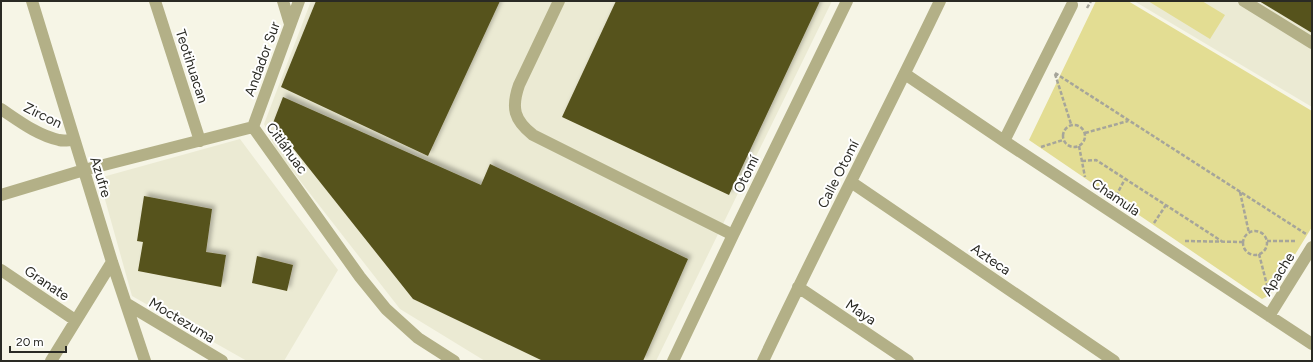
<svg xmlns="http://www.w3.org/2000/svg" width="1313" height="362" font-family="Figtree,sans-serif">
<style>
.built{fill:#ebead3}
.green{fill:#e3dd93}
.building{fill:#57521c;filter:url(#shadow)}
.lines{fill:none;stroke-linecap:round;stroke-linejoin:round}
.path{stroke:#a6a59a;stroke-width:2.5;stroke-dasharray:4 2;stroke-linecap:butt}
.minor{stroke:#b3b087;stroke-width:12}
.labels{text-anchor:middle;stroke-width:4;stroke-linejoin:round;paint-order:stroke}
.street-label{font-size:14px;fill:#2a2a24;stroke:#fff}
</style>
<defs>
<filter id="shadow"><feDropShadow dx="3.5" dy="-3.5" stdDeviation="2" flood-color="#0004"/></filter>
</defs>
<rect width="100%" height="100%" fill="#f6f5e6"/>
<path class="built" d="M311,1H832L656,361H485L400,309L276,150L264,124Z
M1134,1H1312V107Z
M240,139L338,270L284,361H247L132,296L99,178Z"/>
<path class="green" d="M1096,1H1128L1312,111V227L1270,295L1262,299L1029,140Z
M1148,1H1202L1225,15L1210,39Z"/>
<path class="building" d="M316,1H500L428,156L281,87Z
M616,1H820L729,195L562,117Z
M1259,1H1312V33Z
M283,97L481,185L490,164L688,259L643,361H543L413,299L273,123Z
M144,196L212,209L206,252L226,255L221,287L138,271L143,242L137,241Z
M257,256L293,265L287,291L252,283Z"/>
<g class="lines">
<path class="path" d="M1087,8L1091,1
M1055,73L1306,234
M1055,74L1071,124
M1063 136a11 11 0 1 1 22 0a11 11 0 1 1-22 0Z
M1085,133L1128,121
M1079,146L1085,177
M1041,147L1063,140
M1082,161L1096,160L1223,242
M1240,192L1249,233
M1116,196L1125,179
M1154,223L1166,205
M1243 243a12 12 0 1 1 24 0a12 12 0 1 1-24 0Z
M1185,241L1243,242
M1267,241H1297
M1259,254L1268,289"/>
<path class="minor" d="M32,1L112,262L145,361
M155,1L200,141
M283,1L290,24
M559,1L519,85C511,108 514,120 533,135L733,235
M1244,1L1312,43
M905,74L1004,141L1312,344
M1,109C19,121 37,135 59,140C64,141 69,140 74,140
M253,127L360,277L386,309L418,338L454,361
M253,127L299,1
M1004,141L1072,5
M851,182L1114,361
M1,195L84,170L253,127
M1,270L75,320
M798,287L908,361
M127,304L222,361
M1269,316L1312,247
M51,361L112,262
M673,361L733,235L847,1
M763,361C820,240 882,122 940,1"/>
</g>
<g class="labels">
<g class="street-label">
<text transform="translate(262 59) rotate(-70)" y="5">Andador Sur</text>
<text transform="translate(192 66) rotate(72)" y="5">Teotihuacan</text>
<text transform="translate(43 115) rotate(26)" y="5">Zircon</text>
<text transform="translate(287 148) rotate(54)" y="5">Citláhuac</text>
<text transform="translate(746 174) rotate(-64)" y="5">Otomí</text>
<text transform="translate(838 174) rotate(-63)" y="5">Calle Otomí</text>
<text transform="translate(101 177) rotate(73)" y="5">Azufre</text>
<text transform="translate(1116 197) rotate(34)" y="5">Chamula</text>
<text transform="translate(991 259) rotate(34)" y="5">Azteca</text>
<text transform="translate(1278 274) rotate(-58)" y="5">Apache</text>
<text transform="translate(47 283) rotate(34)" y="5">Granate</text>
<text transform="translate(861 312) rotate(34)" y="5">Maya</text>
<text transform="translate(182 320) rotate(31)" y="5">Moctezuma</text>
</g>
</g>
<rect width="1313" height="362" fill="none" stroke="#2a2a24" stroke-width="4"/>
<path d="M10 346v6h56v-6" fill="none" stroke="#2a2a24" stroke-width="2"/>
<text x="16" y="346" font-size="12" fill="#2a2a24" stroke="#ffffff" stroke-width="3" paint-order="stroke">20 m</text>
</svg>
